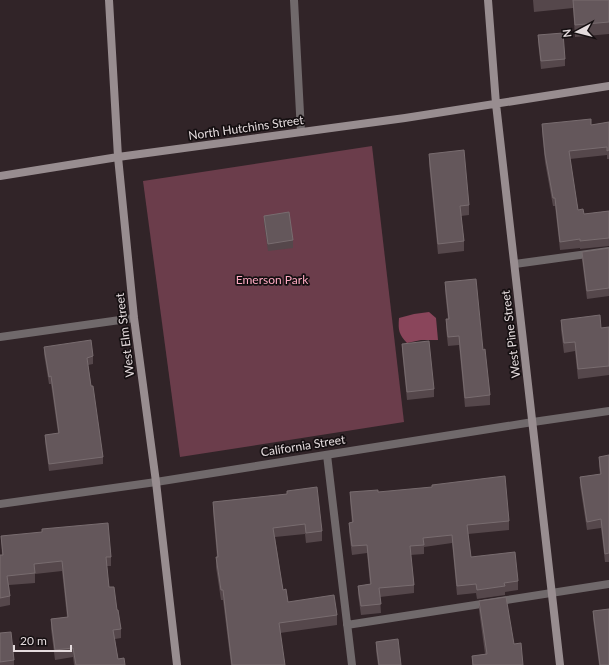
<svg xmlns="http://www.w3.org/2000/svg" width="609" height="665" font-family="Lato,sans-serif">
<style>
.green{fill:#6b3d4b}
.water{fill:#8a455b}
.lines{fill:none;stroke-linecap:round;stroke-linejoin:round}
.lane{stroke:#70696b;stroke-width:8}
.street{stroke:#70696b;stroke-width:8}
.secondary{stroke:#988d90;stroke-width:8}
.wall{fill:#55474b}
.building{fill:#64575b;stroke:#786c6f}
.labels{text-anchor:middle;stroke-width:3.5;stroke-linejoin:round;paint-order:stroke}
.street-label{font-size:12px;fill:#e4dbdd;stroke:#150f11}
.park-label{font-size:12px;fill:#fdaac2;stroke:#150f11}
</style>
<rect width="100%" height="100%" fill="#312428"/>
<path class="green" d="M372,146L404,422L180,457L143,181Z"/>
<path class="water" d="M429,312L436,318L438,340H421L407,343C399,334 398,331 399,318L414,314Z"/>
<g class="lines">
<path class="lane" d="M294,0L301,132
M515,264L609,251
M0,337L134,318
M327,455L352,665
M347,625L609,584"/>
<path class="street" d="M0,504L156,482L533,422L609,411"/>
<path class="secondary" d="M109,0L118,157L134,318L156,482L177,665
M488,0L496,104L560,665
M0,176L118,157L405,118L609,86"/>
</g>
<path class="wall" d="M533,0H609V34L575,37L573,8L534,12Z
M538,35L565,59V66L541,69L538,42Z
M609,122V159H607V155L570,159L578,210L584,214L609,211V246L580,249V248L560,250L555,206H553L545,162L542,132V124L591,125Z
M429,154L469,205V215L461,216L464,241V251L438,254L429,164Z
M264,216L293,240V248L268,251L264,223Z
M609,248V296L587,299L582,260V252Z
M445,282L483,350L490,395V405L465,407L459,345L448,346L446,328V319H448L445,291Z
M561,320L601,328L609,327V375L578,379L575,351L564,353L561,330Z
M402,344L434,389V397L407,400L402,351Z
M44,347L93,356V364L88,365L103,457V464L49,471L45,442V435L58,433L51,384H49L44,354Z
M609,455V562H605L601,528L587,530L580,485V477L600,474L599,466V457Z
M287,491L322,531V541L306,543L305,534L275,537L283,590L288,602L337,615V625L280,633L285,665H231L223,600H221L216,567V557H217L213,512V502L287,494Z
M350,492H378L509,521V530L468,534L471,557L518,581V590L505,592V595L477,599L476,593L457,595L452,543L424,547V554L410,555L414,585V593L380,597L381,613L361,615L358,594V586L370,584L367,553L352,555L349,532V523H352L350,501Z
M1,536L111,557V566H107L109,587L117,610L121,629V638L115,639L118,659L125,665H74L73,657L55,660L51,629V619L67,617L62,571L35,574V583L9,585L10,596V605L0,607V555H2Z
M479,601L514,644L523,665H472V656L485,654L479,610Z
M593,611L609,665H599L593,619Z
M0,633L14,660V665H0Z
M376,642L401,665H378L376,651Z"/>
<path class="building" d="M573,0H609V22L575,25Z
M563,33L565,59L541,61L538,35Z
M591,119V125L609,122V150L607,151V147L569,151L578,210L583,209L584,214L609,211V238L580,241V239L560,242L555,198H553L545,154L542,124Z
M464,150L469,205L460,206L464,241L438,244L429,154Z
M289,212L293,240L268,244L264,216Z
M609,248V288L587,291L582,252Z
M476,279L483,350L485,349L490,395L465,398L459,336L448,337L446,319H449L445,282Z
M600,315L601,328L609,327V366L578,369L575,342L564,343L561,320Z
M91,340L93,356L87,358L91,386H93L103,457L49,464L45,435L59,433L51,376L49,377L44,347Z
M429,341L434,389L407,392L402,344Z
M609,455V553L605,554L601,519L587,522L580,477L601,474L599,457Z
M505,476L509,521L467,525L471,557L515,552L518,581L504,583L505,586L477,590L476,584L457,586L452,535L423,538L424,545L410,546L414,585L379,588L381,604L361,606L358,586L371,584L367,545L352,546L349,523L353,522L350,492L378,490V492L432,487V485Z
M317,487L322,531L306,533L305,524L273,528L283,590L286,589L288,602L334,595L337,615L279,623L285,665H232L223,590H221L216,557H218L213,502L287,494V491Z
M108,523L111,557H106L109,587H114L117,610H118L121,629L113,630L118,659L124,658L125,665H76L73,648L55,650L51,619L68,617L62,561L34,564L35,573L7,576L10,596L0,598V555H3L1,536L42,532V529Z
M506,597L514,644L521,643L523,665H473L472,656L487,654L479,601Z
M609,609V665H600L593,611Z
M11,632L14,660L0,662V633Z
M398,639L401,665H379L376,642Z"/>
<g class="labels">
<g class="street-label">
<text transform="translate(246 128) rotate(-8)" y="4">North Hutchins Street</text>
<text transform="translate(511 334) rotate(-97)" y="4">West Pine Street</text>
<text transform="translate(125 335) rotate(-97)" y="4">West Elm Street</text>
<text transform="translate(303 446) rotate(-9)" y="4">California Street</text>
</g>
<g class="park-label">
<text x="272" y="284">Emerson Park</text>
</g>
</g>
<g transform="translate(577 32) rotate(263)" stroke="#150f11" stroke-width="3" paint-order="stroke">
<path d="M0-3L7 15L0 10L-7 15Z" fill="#e4dbdd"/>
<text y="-6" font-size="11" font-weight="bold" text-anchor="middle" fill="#e4dbdd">N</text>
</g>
<path d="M14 645v6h57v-6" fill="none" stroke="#e4dbdd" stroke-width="2"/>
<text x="20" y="645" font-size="12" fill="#e4dbdd" stroke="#150f11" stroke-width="3" paint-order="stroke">20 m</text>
</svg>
